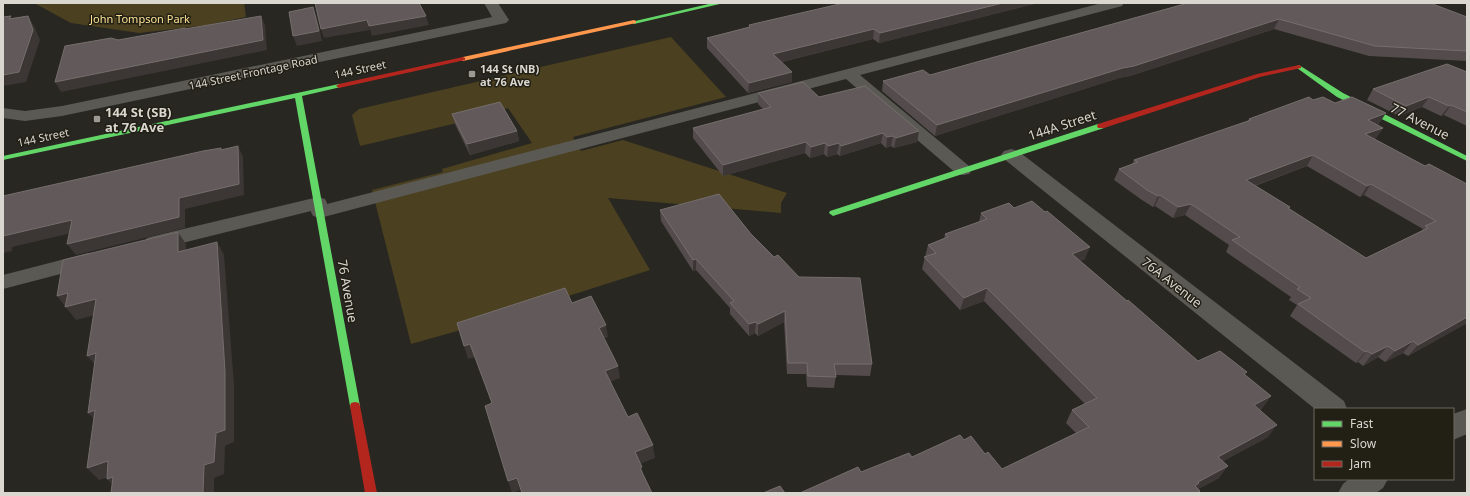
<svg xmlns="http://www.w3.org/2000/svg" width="1470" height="496" font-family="'Noto Sans',sans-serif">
<rect width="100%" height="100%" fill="#282722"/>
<g fill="#4b401f">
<path d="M34,3H244L246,17L207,25L139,33L71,23Z"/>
<path d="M671,37L726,97L573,137L581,151L623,140L787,193L781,203V213L608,198L650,270L468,328L411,344L372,190L443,172L442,169L532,143L508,108L457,123L360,146L352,115L359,109Z"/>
</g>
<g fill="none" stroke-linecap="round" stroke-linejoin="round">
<g fill="#5a5954" fill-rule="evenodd">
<path d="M1102,3H1124L1122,6L860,75L969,166L972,170L969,174L963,175L957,174L846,79L320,218L313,216L311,212V211L154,250L147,248L144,243L147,238L154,236L318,197L325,199L327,203V204Z"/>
<path d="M88,253L95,255L98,260L95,265L3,289V275Z"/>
</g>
<g fill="#5a5954" fill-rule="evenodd">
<path d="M484,3H498L509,20L506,23L62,116L25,121L3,118V108L25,111L62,106L492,17Z"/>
<path d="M1011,149L1018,151L1344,401L1347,409H1315L1004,159L1001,155L1004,151Z"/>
<path d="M1467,409V434L1453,440V414Z"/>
<path d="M1349,479H1388L1383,488L1376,493H1338L1343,484Z"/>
</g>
<g fill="#63d668" fill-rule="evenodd">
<path d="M713,3H724L634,24L631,22Z"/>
<path d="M1299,65L1343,93L1467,156V161L1337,97L1297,68V66Z"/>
<path d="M339,84L342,86L341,87L302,96L360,406L359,409L355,410L351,409L350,406L295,98L3,160V156Z"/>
<path d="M1098,124H1104L1105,126L1104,128L836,215L833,216L829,213L830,211Z"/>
</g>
<path fill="#ff974d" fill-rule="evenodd" d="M634,20L636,21V23L463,61L460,59L463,57Z"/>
<g fill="#b3261e" fill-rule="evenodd">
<path d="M463,57L465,58V60L339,88L336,86L339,84Z"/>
<path d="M1299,65L1301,66V68L1260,77L1104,128H1098L1097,126L1098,124L1257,74Z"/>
<path d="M355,402L359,403L360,406L377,493H365L350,406L351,403Z"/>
</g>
</g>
<g fill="#544c4c" fill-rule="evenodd">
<path d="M1038,3L879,43L873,39L782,62L792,82L748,93L707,48V38L749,27V25Z"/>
<path d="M1188,3L1467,17V61L1369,56L1274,29L1130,76L1119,78L935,136L882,91L883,81L930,75Z"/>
<path d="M1467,72V126L1444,115L1441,116L1422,107L1399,116L1367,100L1373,89Z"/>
<path d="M758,93L819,97L919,131L917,142L894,148L891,146L886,148L881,143L840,156L837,154L827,157L824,154L810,158L805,153L723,176L693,138V128L763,109L758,104Z"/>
<path d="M1313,100L1335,103L1379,124L1377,125L1383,128L1376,138L1374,139L1425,166L1467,323L1408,356L1403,353L1385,362L1378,357L1363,366L1358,362L1356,363L1290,316L1297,305L1289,300L1291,297L1226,252L1229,245L1185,215L1173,218L1155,206L1153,207L1142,200L1114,180L1119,169L1132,165L1134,160L1248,121L1249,119ZM1307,166L1360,197L1364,195L1423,229L1421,231L1366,258L1289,209L1255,186Z"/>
<path d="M452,114L517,131L519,141L470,155L455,124Z"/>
<path d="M1014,208L1085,259L1080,261L1198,361L1245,375L1271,396L1262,408L1260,410L1268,437L1223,461L1219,478L1198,489L1200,491L1199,493H800L861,472L912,457L964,440L985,454L1002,469L1076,433L1066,423L1072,410L1085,404L984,301L960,310L922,269L928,245L944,238L945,234L979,222L981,213Z"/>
<path d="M660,210L751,234L872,364L870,376L836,375L834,388L807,387L806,374H787L784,322L758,336L755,333L749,336L730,314V308L696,270L693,271L661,221Z"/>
</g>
<g fill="#3c3735">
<path d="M1003,3H1038L879,43L880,33Z"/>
<path d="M313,7L317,17L322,41L297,46L293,36Z"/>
<path d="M28,16L34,26L40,40L26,82L3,86V75Z"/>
<path d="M261,16L265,25L267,50L61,92L55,82Z"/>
<path d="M426,16L429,25L372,36L369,26Z"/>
<path d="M1279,19L1274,29L1130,76L1119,78L935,136L937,125Z"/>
<path d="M367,20L370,30L324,38L321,29Z"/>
<path d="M874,29L873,39L773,64V54Z"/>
<path d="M792,72V82L748,93L749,83Z"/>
<path d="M1429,97L1422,107L1399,116L1406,106Z"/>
<path d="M1451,105L1444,115L1441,116L1449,106Z"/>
<path d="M1386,113L1379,124L1361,130L1368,120Z"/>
<path d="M1383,128L1376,138L1358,145L1365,134Z"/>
<path d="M517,131L519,141L470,155L467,144Z"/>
<path d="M919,131L917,142L894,148L896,138Z"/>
<path d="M883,133L881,143L840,156L841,146Z"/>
<path d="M893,136L891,146L886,148L887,137Z"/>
<path d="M806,142L805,153L723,176V165Z"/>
<path d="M825,143L824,154L810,158L811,147Z"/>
<path d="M839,143L837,154L827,157L828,146Z"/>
<path d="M238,146L243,157L244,195L185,209V228L76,255L67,244L179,198Z"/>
<path d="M1313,155L1307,166L1240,191L1246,180Z"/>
<path d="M1371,184L1364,195L1360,197L1367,186Z"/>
<path d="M1160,195L1155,206L1153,207L1158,196Z"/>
<path d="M1191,204L1185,215L1173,218L1178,207Z"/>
<path d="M72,220L80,231L12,247V251L3,253V236Z"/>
<path d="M178,232L186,244V265L178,252Z"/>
<path d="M217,242L224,255L234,385V442L225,446L224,474L214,478V493H203L204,465Z"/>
<path d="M1090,247L1085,259L1067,266L1072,254Z"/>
<path d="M696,259V270L693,271V260Z"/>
<path d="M987,288L984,301L960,310L964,298Z"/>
<path d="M68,293L96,299L106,312L76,320L57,296Z"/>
<path d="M785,311L784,322L758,336V324Z"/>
<path d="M1467,317V323L1408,356L1418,345Z"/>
<path d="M756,322L755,333L749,336V324Z"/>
<path d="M606,325L608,337L601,340L599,328Z"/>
<path d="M1413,341L1403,353L1385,362L1395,351Z"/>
<path d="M470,344L475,357L468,359L464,346Z"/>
<path d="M1388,346L1378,357L1363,366L1372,354Z"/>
<path d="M1367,351L1358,362L1356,363L1365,352Z"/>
<path d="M96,353L98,368L87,356Z"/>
<path d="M618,366L620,378L607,383L605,371Z"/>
<path d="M1271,396L1262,408L1245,417L1254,405Z"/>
<path d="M95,410L100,425L88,413Z"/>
<path d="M1277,425L1268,437L1209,469L1218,457Z"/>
<path d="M653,445L655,458L637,465L635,452Z"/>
<path d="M108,461L119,474L99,480L87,468Z"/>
<path d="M1228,466L1219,478L1193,492L1189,493L1198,482Z"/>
<path d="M642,467L644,479L640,468Z"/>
<path d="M113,477L119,491L107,479Z"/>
<path d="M517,478L520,490L512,493L508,481Z"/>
</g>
<g fill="#625a5a" stroke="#756e6d" fill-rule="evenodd">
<path d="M315,3H419L426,16L369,26L367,20L321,29Z"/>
<path d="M844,3H1003L880,33L874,29L773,54L792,72L749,83L707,38L750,27L749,25Z"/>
<path d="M1188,3H1430L1467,17V51L1375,46L1279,19L1134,66L1123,68L937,125L883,81L923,70L930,75Z"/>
<path d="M313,7L319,31L293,36L289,12Z"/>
<path d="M11,16L9,19L28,16L33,30L19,72L3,75V17Z"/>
<path d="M261,16L263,40L55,82L65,46L111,38L118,40L185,28V29Z"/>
<path d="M1447,64L1467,72V112L1451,105L1449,106L1429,97L1406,106L1373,89Z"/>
<path d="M803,82L819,97L865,86L919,131L896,138L893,136L887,137L883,133L841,146L839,143L828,146L825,143L811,147L806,142L723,165L693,128L771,107L758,93Z"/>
<path d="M1309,97L1313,100L1323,97L1335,103L1352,97L1386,113L1368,120L1383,128L1365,134L1425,166L1429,164L1467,184V317L1418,345L1413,341L1395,351L1388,346L1372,354L1367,351L1365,352L1298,304L1311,298L1297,289L1300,287L1232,240L1240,237L1191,204L1178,207L1160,195L1158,196L1147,190L1119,169L1138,162L1134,160L1251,120L1249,119ZM1313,155L1367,186L1371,184L1436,221L1425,226L1428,228L1366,258L1288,208L1290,207L1246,180Z"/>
<path d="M500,102L517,131L467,144L452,114Z"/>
<path d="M238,146L239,184L179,198V217L67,244L72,220L3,236V237V196L203,151L221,148V150Z"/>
<path d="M719,194L751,234L774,257L778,255L799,277L860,278L872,364H834L836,377L808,376L807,363H788L785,311L758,324L756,322L749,324L730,303L734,301L696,259L693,260L660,210Z"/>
<path d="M1032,201L1045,212L1047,211L1090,247L1072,254L1127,301L1128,300L1198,361L1220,351L1247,372L1244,374L1271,396L1254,405L1277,425L1218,457L1228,466L1198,482L1199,483L1195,486L1200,491L1197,493H800L858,467L861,472L909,453L912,457L960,435L964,440L971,436L985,454L988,452L1002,469L1089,427L1072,410L1097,398L987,288L964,298L924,257L936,253L928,245L948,237L945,234L987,219L981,213L1009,203L1014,208Z"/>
<path d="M178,232V252L217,242L225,372V430L216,433L214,462L204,465L203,493H111L113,477L107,479L108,461L87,468L95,410L88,413L96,353L87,356L96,299L65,307L68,293L57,296L63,260Z"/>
<path d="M565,288L572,303L591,296L606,325L599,328L618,366L605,371L628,417L637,413L653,445L635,452L642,467L640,468L652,493H522L517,478L508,481L485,406L492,403L470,344L464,346L457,323Z"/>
<path d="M780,486L785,493H763Z"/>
</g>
<g fill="#9b9993" stroke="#221f15" stroke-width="1.5">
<rect x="468" y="70" width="8" height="8" rx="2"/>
<rect x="93" y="115" width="8" height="8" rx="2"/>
</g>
<g text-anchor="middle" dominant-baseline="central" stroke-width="3" stroke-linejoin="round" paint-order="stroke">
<g font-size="11" fill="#fae192" stroke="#221f15">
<text x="140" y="18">John Tompson Park</text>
</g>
<g font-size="11" font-weight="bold" fill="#d9d7d0" stroke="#221f15" text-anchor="start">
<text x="480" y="68">144 St (NB)<tspan x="480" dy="13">at 76 Ave</tspan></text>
</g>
<g font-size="11" fill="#d9d7d0" stroke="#221f15">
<text transform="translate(360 69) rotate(-12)">144 Street</text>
<text transform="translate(253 72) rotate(-12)">144 Street Frontage Road</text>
<text transform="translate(43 137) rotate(-12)">144 Street</text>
</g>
<g font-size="13" font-weight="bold" fill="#d9d7d0" stroke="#221f15" text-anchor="start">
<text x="105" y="112">144 St (SB)<tspan x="105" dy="15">at 76 Ave</tspan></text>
</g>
<g font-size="13" fill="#d9d7d0" stroke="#221f15">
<text transform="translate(1420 121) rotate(27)">77 Avenue</text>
<text transform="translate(1062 125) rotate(-18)">144A Street</text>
<text transform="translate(1172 282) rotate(38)">76A Avenue</text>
<text transform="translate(348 291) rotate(80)">76 Avenue</text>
</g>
</g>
<rect width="1470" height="496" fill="none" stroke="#d9d7d0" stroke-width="8"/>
<rect x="1314" y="408" width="140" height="72" fill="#221f15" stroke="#6b6960"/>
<rect x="1322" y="421" width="20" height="6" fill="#63d668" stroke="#6b6960"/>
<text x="1350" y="428" font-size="12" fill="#d9d7d0">Fast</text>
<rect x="1322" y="441" width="20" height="6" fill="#ff974d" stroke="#6b6960"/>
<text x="1350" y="448" font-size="12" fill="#d9d7d0">Slow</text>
<rect x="1322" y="461" width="20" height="6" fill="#b3261e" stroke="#6b6960"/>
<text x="1350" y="468" font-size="12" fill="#d9d7d0">Jam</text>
</svg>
